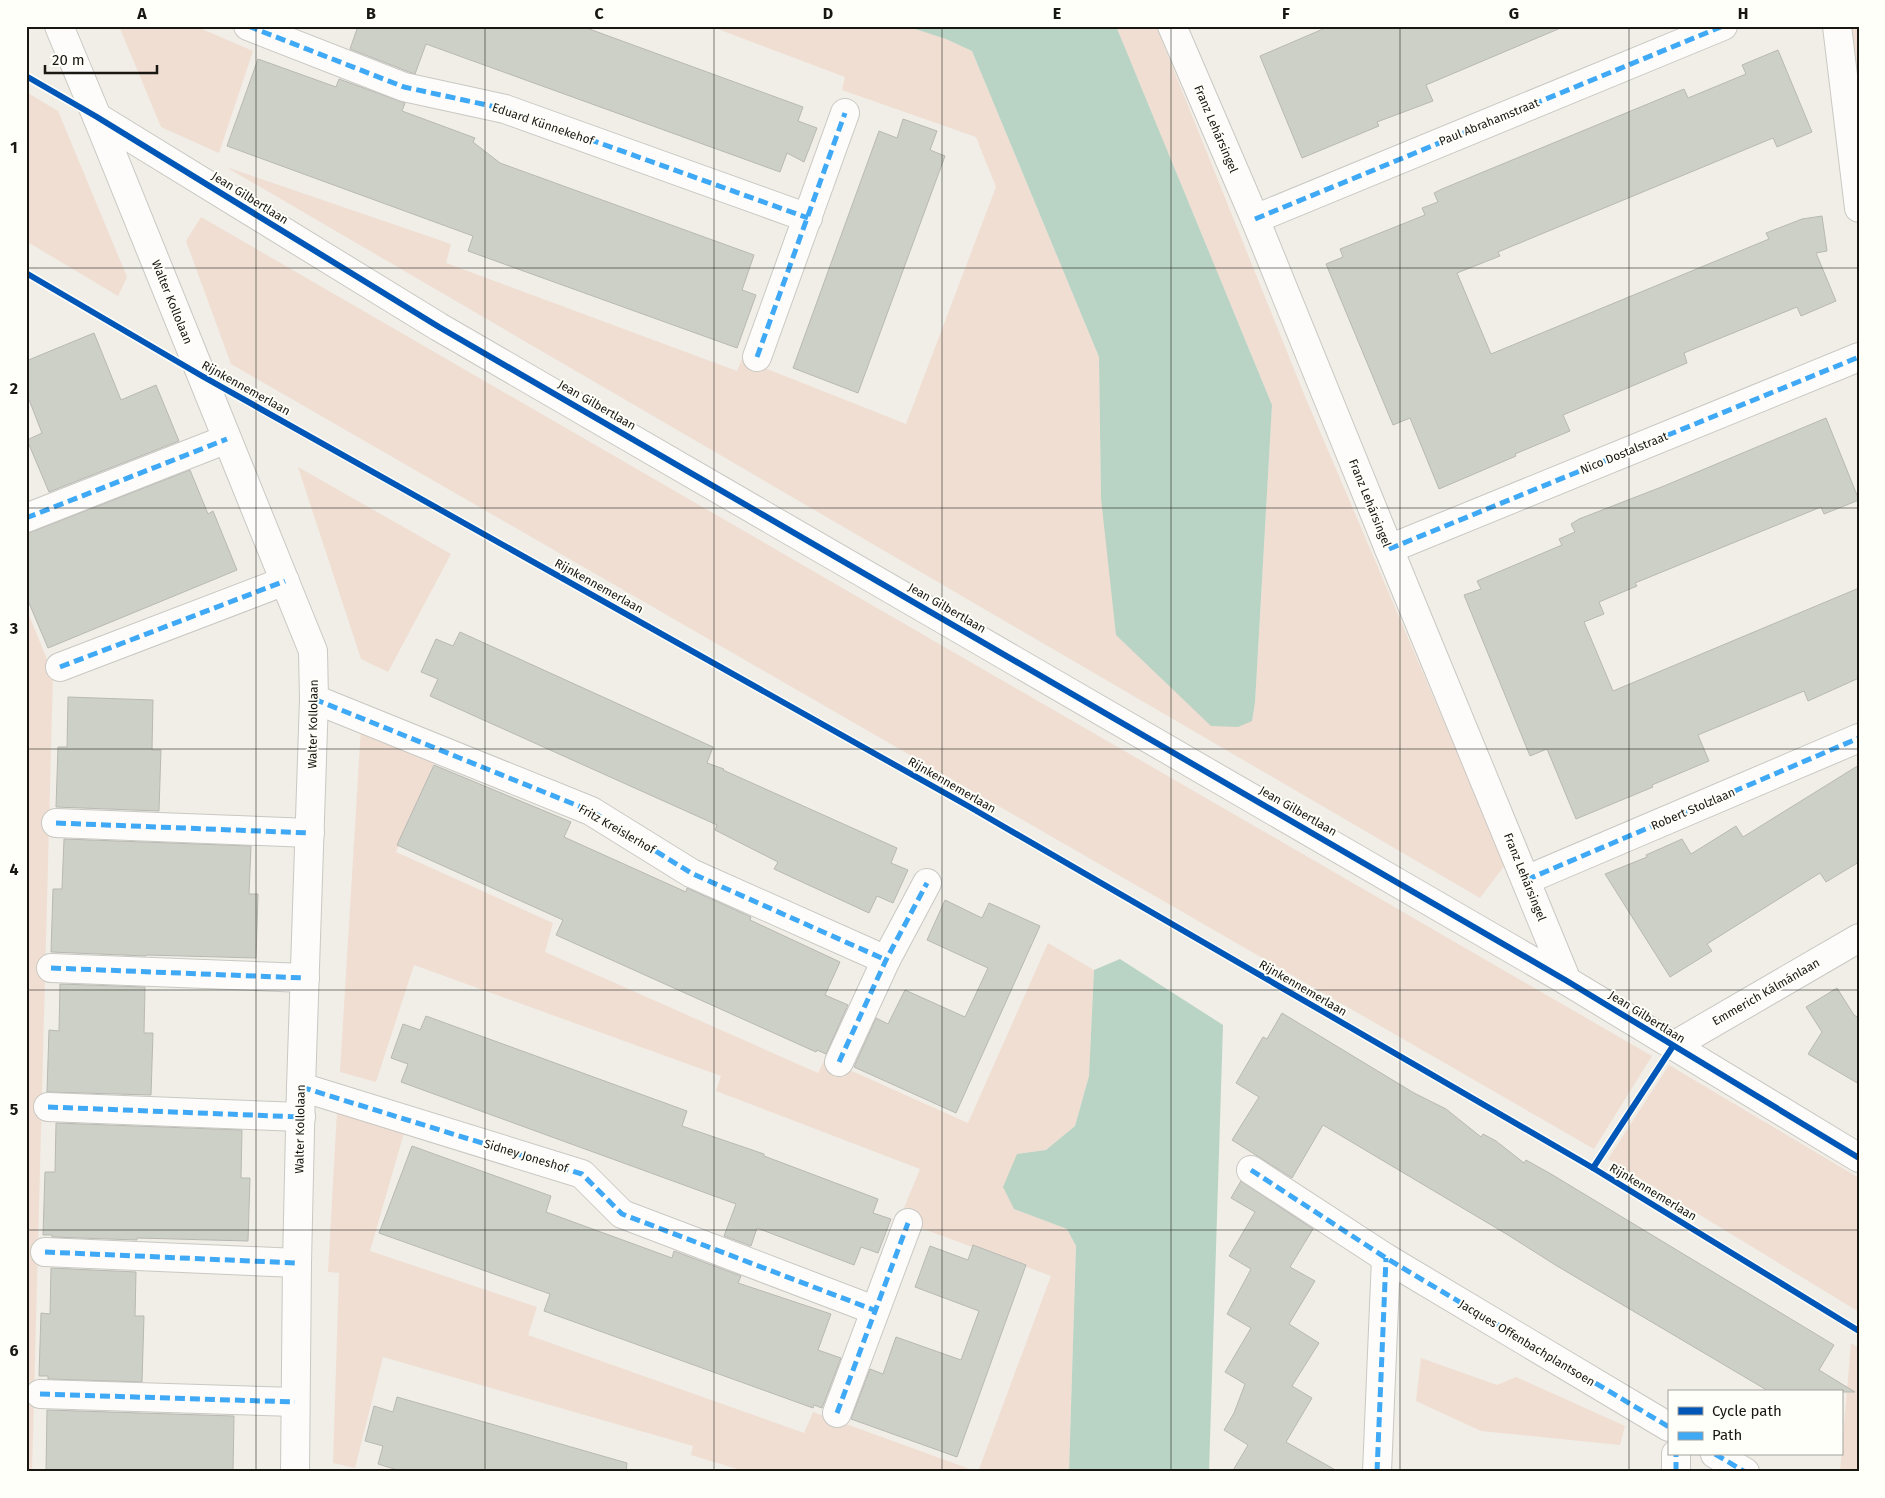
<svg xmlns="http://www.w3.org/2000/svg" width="1885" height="1498" font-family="'Fira Sans',sans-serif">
<rect width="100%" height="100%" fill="#f0eee6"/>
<g fill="#f0ded3">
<path d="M119,26H195L253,51L219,153L161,127Z"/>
<path d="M710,26H906L946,39L972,51L1099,357L1101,498L1252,721L1255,703L1272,405L1116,26H1156L1304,394L1505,865L1480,898L226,167L451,244L446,263L737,371L742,359L906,424L996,187L976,137L842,90L845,77Z"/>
<path d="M1850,26H1859V88Z"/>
<path d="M26,92L58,111L127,277L118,296L26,241Z"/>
<path d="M201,217L1652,1056L1594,1149L231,364L186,241Z"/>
<path d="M298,467L451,554L388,672L361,659Z"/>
<path d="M26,608L53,674L32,1472H26Z"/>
<path d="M361,728L436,758L396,852L553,923L545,952L818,1073L825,1059L968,1123L1048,943L1094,970L1089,1076L1075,1126L1046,1150L1017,1154L1014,1209L1067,1229L1076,1246L1069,1472H747L691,1455L693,1446L383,1357L355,1468L333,1463L339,1273L328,1272L337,1112L404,1133L370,1251L537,1307L528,1335L804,1433L813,1412L978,1472L1051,1276L899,1220L920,1169L716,1091L721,1076L414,965L376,1082L340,1072Z"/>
<path d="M1669,1065L1859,1178V1312L1608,1159Z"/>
<path d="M1851,1343L1859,1348V1472H1840Z"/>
<path d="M1421,1358L1497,1385L1516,1377L1625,1426L1620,1445L1481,1431L1416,1401Z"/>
</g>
<g fill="#b9d3c4">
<path d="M906,26H1116L1272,405L1255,703L1252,721L1238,727L1211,726L1116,635L1101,498L1099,357L972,51L946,39Z"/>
<path d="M1120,959L1223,1025L1209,1472H1069L1076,1246L1067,1229L1014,1209L1003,1187L1017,1154L1046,1150L1075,1126L1089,1076L1094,970Z"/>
</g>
<g fill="#cdd0c6" stroke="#b9b9b4">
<path d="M358,26H581L803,107L798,121L817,128L804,162L787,153L780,172L426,44L415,74L409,72L350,49Z"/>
<path d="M1330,26H1562L1563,27L1426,85L1433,101L1377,122L1379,126L1302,158L1260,56Z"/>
<path d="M1778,50L1812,132L1777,147L1773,138L1498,252L1500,256L1457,273L1491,354L1769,239L1766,233L1802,219L1822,216L1827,251L1816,253L1836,301L1801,316L1797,307L1684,353L1687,363L1563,415L1570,431L1515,454L1516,456L1439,489L1410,418L1393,425L1326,264L1343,257L1340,249L1425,215L1422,208L1438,202L1434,193L1442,189L1684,89L1688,98L1746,74L1742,65Z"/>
<path d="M258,59L336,87L339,79L405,103L402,111L475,138L473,142L500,163L754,255L742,290L756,295L737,348L468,251L473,236L227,146Z"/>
<path d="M903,119L937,131L930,150L945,156L858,393L793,368L879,131L897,138Z"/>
<path d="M94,333L121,400L156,385L179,441L49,492L27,440L42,433L26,392V361Z"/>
<path d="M1826,418L1859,500L1824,514L1821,507L1635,583L1637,586L1599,602L1604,614L1584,622L1613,691L1859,588V678L1808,701L1804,691L1698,735L1709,761L1652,785L1653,787L1576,819L1547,749L1530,756L1464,595L1481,589L1477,581L1562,545L1559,539L1575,532L1571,524L1579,519L1664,486Z"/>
<path d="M190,470L208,514L213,511L237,570L48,648L26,596V534Z"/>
<path d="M460,632L713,747L707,763L724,769L723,770L897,848L891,863L908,870L893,903L877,896L869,913L774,869L778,862L715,830L717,825L430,696L438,679L421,672L436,639L453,646Z"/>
<path d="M68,697L153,700L152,750H161L159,811L56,807L58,747H67Z"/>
<path d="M434,765L571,822L564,837L686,892L687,888L751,917L750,920L840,962L825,995L848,1005L826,1054L817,1050L816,1052L556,935L563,920L397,845Z"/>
<path d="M1859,765V862L1826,882L1820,873L1707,944L1712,951L1670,977L1605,874L1647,857L1646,855L1682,839L1691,854L1736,826L1743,837Z"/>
<path d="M64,839L251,846L249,894H258L256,958L146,955V956L51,952L53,889H62Z"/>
<path d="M945,900L982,918L989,903L1040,926L956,1113L854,1067L876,1018L888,1024L905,990L965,1017L988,968L927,940Z"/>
<path d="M60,984L145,987L144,1033H153L151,1095L47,1092L49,1030L59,1031Z"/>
<path d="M1837,988L1854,1015L1859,1018V1084L1808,1054L1822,1032L1806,1007Z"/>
<path d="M1282,1013L1414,1093L1446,1109L1481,1137L1483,1134L1496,1141L1524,1163L1526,1160L1551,1174L1834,1345L1819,1370L1855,1392H1770L1557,1266L1508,1235L1323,1125L1292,1178L1232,1140L1259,1097L1236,1083L1263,1037L1267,1039Z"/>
<path d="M426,1016L687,1111L682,1126L764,1154V1156L878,1199L873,1213L891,1219L878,1253L861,1247L854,1265L757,1228L751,1246L724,1236L736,1204L401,1082L408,1064L391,1058L403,1024L420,1030Z"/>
<path d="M56,1123L242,1130L241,1178H250L248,1241L137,1238V1240L52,1237V1235H43L45,1172H55Z"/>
<path d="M412,1146L551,1196L546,1212L672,1258L674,1251L741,1276L738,1283L831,1314L818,1350L841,1358L822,1408L814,1405L813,1408L544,1311L550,1294L379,1233Z"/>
<path d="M1241,1181L1313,1229L1290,1267L1315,1281L1289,1324L1319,1343L1292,1386L1312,1398L1286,1442L1339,1472H1232L1248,1445L1224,1430L1234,1413L1245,1384L1225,1372L1251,1328L1227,1314L1251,1269L1229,1256L1255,1212L1231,1198Z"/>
<path d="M973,1245L1026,1265L957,1457L851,1419L870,1369L883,1374L896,1337L961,1360L979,1311L915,1287L930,1246L968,1260Z"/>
<path d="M51,1268L136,1272L135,1316H144L142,1382L48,1379V1376H39L41,1313L50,1314Z"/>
<path d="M397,1397L627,1463L626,1472H404L378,1464L383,1446L365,1441L374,1406L393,1412Z"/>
<path d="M47,1410L234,1416L233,1472H46Z"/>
</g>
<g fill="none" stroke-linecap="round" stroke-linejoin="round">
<g stroke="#c9c8c2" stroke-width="30">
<g id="street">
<path d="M59,26L97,117L313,651L314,699L301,1087L297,1263L295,1472"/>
<path d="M248,26L404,87L505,109L808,218"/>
<path d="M1172,26L1255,219L1389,549L1567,981"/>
<path d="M1837,26L1859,208"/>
<path d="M97,117L439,327L1567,981L1859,1158"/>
<path d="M1255,219L1723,26"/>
<path d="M757,357L845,113"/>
<path d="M26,518L227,439"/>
<path d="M1389,549L1859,357"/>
<path d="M60,667L285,581"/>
<path d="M314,699L591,811L691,873L886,960"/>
<path d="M56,823L310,833"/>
<path d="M1526,880L1859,738"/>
<path d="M51,968L305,978"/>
<path d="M1673,1046L1859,938"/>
<path d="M839,1062L886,960L927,883"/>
<path d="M301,1087L582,1174L622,1214L874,1310"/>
<path d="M48,1107L301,1117"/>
<path d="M1251,1170L1386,1258L1669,1427"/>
<path d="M45,1252L297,1263"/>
<path d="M40,1394L295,1402"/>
<path d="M837,1413L908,1223"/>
<path d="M1715,1454L1745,1472"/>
<path d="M1377,1472L1386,1258"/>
<path d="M1676,1472V1454"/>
</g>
</g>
<use href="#street" stroke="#fdfcfb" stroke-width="28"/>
<g stroke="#3fa9f5" stroke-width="5" stroke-dasharray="10 5" stroke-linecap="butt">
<path d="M248,26L404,87L505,109L808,218"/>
<path d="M1255,219L1723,26"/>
<path d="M757,357L845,113"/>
<path d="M26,518L227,439"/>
<path d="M1389,549L1859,357"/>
<path d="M60,667L285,581"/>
<path d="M314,699L591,811L691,873L886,960"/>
<path d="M56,823L310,833"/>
<path d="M1526,880L1859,738"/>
<path d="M51,968L305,978"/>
<path d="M839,1062L886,960L927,883"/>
<path d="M301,1087L582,1174L622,1214L874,1310"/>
<path d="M48,1107L301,1117"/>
<path d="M1251,1170L1386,1258L1669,1427"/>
<path d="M45,1252L297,1263"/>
<path d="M40,1394L295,1402"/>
<path d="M837,1413L908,1223"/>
<path d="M1715,1454L1745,1472"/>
<path d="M295,1472H297"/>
<path d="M1377,1472L1386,1258"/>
<path d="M1676,1472V1454"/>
</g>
<g stroke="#fffff9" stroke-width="9">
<g id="cycleway">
<path d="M26,76L97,117L439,327L1567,981L1859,1158"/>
<path d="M26,273L202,376L968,806L1593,1168L1859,1331"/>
<path d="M1593,1168L1673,1046"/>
</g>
</g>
<use href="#cycleway" stroke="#0057b8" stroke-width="6"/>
</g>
<path fill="none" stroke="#181712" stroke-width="1" stroke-opacity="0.55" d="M256,26V1472M485,26V1472M714,26V1472M942,26V1472M1171,26V1472M1400,26V1472M1629,26V1472M26,268H1859M26,508H1859M26,749H1859M26,990H1859M26,1230H1859"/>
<g text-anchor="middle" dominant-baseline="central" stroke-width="4" stroke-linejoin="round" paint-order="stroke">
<g font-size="12" fill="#181712" stroke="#fffff9">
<text transform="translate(1489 122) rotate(-22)">Paul Abrahamstraat</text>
<text transform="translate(543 124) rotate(19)">Eduard Künnekehof</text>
<text transform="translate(1216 129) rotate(67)">Franz Lehársingel</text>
<text transform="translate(250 198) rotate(32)">Jean Gilbertlaan</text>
<text transform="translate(172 302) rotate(68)">Walter Kollolaan</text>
<text transform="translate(246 388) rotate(29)">Rijnkennemerlaan</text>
<text transform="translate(597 405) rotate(30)">Jean Gilbertlaan</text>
<text transform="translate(1624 453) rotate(-22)">Nico Dostalstraat</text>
<text transform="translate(1370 503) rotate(68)">Franz Lehársingel</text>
<text transform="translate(599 586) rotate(29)">Rijnkennemerlaan</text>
<text transform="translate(947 608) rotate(30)">Jean Gilbertlaan</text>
<text transform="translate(313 724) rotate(-89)">Walter Kollolaan</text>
<text transform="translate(952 785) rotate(30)">Rijnkennemerlaan</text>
<text transform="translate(1693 809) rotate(-23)">Robert Stolzlaan</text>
<text transform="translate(1298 811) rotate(30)">Jean Gilbertlaan</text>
<text transform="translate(617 829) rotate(30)">Fritz Kreislerhof</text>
<text transform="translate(1525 877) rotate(68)">Franz Lehársingel</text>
<text transform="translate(1303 988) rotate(30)">Rijnkennemerlaan</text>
<text transform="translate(1766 992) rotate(-30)">Emmerich Kálmánlaan</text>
<text transform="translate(1647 1017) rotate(32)">Jean Gilbertlaan</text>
<text transform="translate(300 1129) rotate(-89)">Walter Kollolaan</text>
<text transform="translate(526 1156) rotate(17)">Sidney Joneshof</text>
<text transform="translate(1653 1192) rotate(31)">Rijnkennemerlaan</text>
<text transform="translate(1527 1343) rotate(31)">Jacques Offenbachplantsoen</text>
</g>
</g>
<rect width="1885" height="1498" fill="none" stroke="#fffff9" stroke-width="55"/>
<rect x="1668" y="1390" width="175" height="65" fill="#fffff9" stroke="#a3a29d"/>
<rect x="1678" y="1407" width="25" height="8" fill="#0057b8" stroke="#a3a29d"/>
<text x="1712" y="1416" font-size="15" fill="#181712">Cycle path</text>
<rect x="1678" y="1432" width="25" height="8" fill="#3fa9f5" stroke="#a3a29d"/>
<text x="1712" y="1440" font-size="15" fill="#181712">Path</text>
<path d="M45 65v8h112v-8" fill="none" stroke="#181712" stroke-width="2.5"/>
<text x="52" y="65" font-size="15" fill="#181712" stroke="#fffff9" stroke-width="4" paint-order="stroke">20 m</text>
<rect x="28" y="28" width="1830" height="1442" fill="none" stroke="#181712" stroke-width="2"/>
<g font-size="16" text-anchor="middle" font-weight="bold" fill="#181712">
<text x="142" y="19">A</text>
<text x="371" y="19">B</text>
<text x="599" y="19">C</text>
<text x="828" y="19">D</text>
<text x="1057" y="19">E</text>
<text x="1286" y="19">F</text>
<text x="1514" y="19">G</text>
<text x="1743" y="19">H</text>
<text x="14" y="153">1</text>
<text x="14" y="394">2</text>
<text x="14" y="634">3</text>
<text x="14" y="875">4</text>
<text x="14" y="1115">5</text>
<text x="14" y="1356">6</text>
</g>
</svg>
